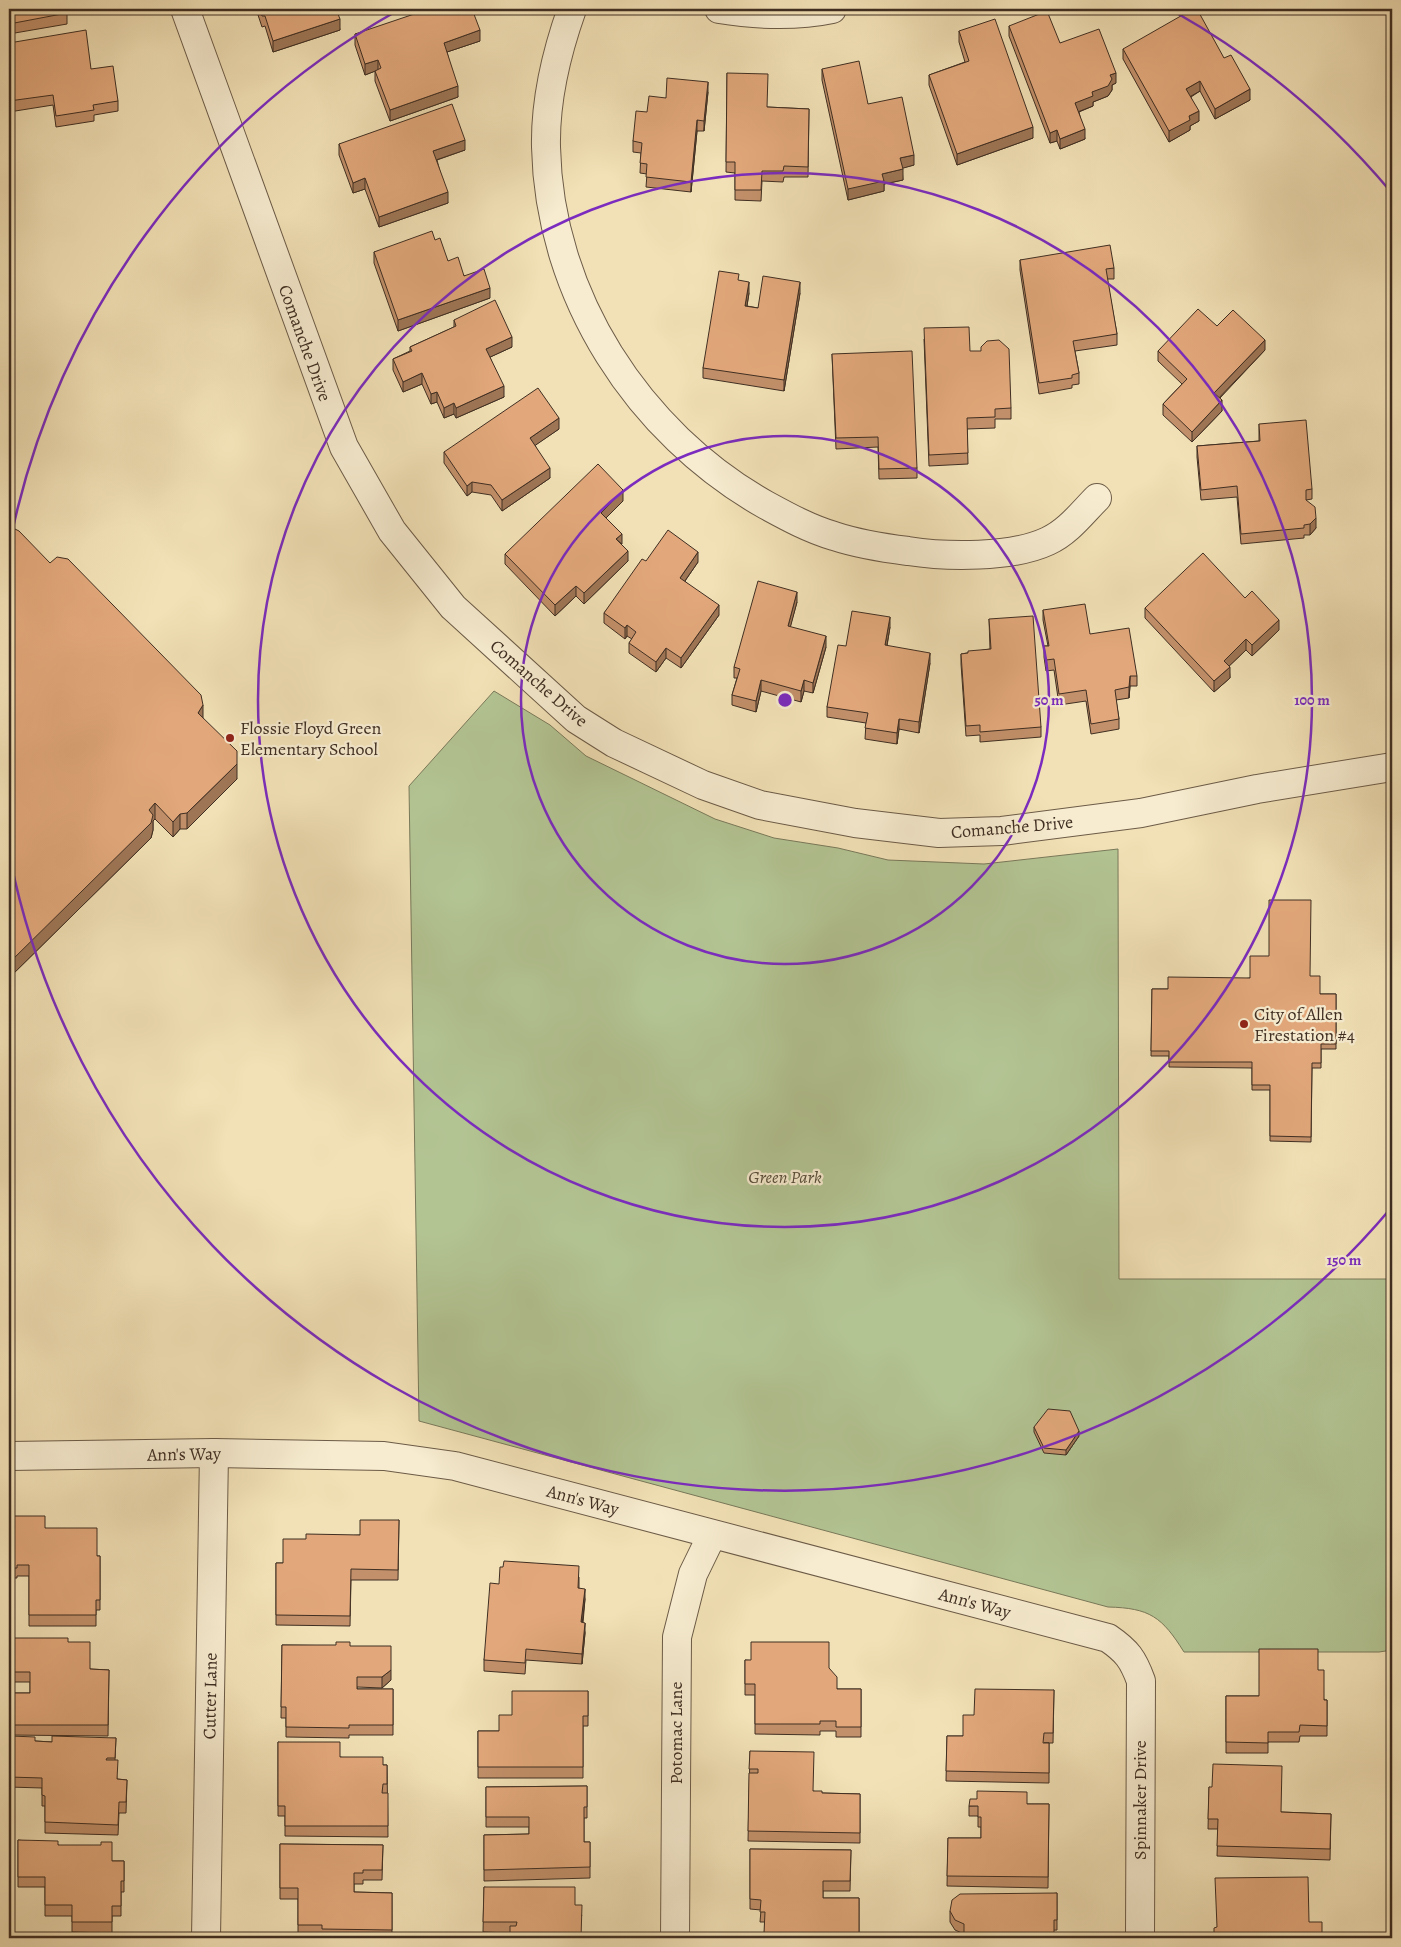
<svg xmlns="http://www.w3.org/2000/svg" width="1401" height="1947" font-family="Alegreya,serif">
<rect width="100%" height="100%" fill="#f2e1b6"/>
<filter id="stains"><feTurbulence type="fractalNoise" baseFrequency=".004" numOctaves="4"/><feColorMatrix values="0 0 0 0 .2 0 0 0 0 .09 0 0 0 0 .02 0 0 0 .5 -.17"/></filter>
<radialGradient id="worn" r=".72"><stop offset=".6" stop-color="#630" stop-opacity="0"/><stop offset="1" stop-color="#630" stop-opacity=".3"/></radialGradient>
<path fill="#b3c493" stroke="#79795a" d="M494,691L550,725L586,756L715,819L774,838L838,848L888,860L984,864L1118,849L1119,1279H1392V1650L1379,1652H1184C1162,1617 1150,1608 1108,1607L419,1421L409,786Z"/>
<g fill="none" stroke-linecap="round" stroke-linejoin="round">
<g stroke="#6c5b47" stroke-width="30">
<g id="minor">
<path d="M572,9C556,54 545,99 546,147C549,295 638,433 766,505C788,517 810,529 834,536C858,544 884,548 908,551C947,557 1012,558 1048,541C1068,532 1082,513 1097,498"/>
<path d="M719,9C757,15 794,17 832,9"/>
<path d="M9,1456L214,1453L384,1456L455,1466L1108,1638C1127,1651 1133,1659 1141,1681L1140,1938"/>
<path d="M206,1938L214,1453"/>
<path d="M675,1938L677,1637L693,1574L712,1535"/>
</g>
</g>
<g stroke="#6c5b47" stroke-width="30">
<path id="tertiary" d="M185,9L344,447L392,531L453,607L576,719L614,743L703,785L760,805L855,823L939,833L1002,831L1141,813L1257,789L1392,767"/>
</g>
<use href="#minor" stroke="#f7ecd0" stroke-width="28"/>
<use href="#tertiary" stroke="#f7ecd0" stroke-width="28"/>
</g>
<g fill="#c2906a" stroke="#3f2e22">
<path d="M9,9L67,13V24L9,34Z"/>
<path d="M256,9H336L340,30L273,52L265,26L262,27Z"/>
<path d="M1306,9H1314V11Z"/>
<path d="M1009,26L1060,43L1116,83L1112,85V90L1108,96L1093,102V106L1079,112L1085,139L1060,149L1057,141L1050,143L1009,36Z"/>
<path d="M959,31L1033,138L957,165L929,85V75L965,62L959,42Z"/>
<path d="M355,34L480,41L447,52L458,97L390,121L375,81V71L365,75L355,45Z"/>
<path d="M9,43L91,69L118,101V111L94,115V121L56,127L53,105L9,112Z"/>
<path d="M1123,49L1224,58L1250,100L1215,119L1200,91L1191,97L1199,121L1190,126V130L1169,142L1123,59Z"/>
<path d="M822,69L868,104L914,165L902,168L903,180L884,184V191L848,200L822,80Z"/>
<path d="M727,73L767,107L809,109L808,177H784L783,182L762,181L761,201L735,200V173L726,172Z"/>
<path d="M708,92L704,131H697L691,192L646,187L647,174L640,173L641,153L633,152V141L647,112L666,98Z"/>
<path d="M339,144L465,150L437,160L448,203L379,227L365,189L353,193L339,155Z"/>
<path d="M435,240L448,261L490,298L398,331L374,263V252Z"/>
<path d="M1020,260L1114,268V279H1107L1117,334V345L1075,351L1079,373V384L1072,385V388L1039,394L1020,270Z"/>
<path d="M739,281L749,293L747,306L758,308L800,293L784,391L703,378V368Z"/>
<path d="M454,320L512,347L490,357L504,397L456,418L454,414L444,418L437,402L431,404L422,384L403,392L393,370V359L410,351V347L454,327Z"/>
<path d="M1217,326L1265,350L1220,398L1222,411L1192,442L1163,415V404L1182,384L1158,361V351Z"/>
<path d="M924,339L970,351L1011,408V419H995V428L967,429L968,464L929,466Z"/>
<path d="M832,354L917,468V478L879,479L878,447L836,449Z"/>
<path d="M1259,424L1312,489V499L1306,500L1316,528L1310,535H1304V538L1241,544L1237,497L1201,500L1197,457V446L1259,441Z"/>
<path d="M559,429L535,445L550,478L502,511L491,495L472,492L467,496L444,463V452Z"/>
<path d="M623,501L606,518L621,545L628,561L584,604L576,596L555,616L505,564V554Z"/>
<path d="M646,561L698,562L685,581L719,615L681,668L666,658L656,672L629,653V643L632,639L627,636L625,639L604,623V613Z"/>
<path d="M1245,598L1279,630L1252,656L1246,650L1229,666L1230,678L1214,692L1145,618V608Z"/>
<path d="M797,602L790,627L826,647L813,693L804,691L801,702L761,691L756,712L732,705V695L737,678H734V667Z"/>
<path d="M1043,610L1090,634L1137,676V686H1130L1129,698L1116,700L1119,719V729L1091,734L1086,701L1059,705L1054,670L1046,671L1044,657V646H1048L1043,620Z"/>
<path d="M989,619L1041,727V737L980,742V735L966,736L961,664V654L990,649Z"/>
<path d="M890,627L887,646L930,663L919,733L899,729L897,744L865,739L866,723L827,717V707L846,646Z"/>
<path d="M203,718L237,779L187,829H180L173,837L155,819L153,821V830L151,838L9,978Z"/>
<path d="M1310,976L1320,994H1336V1049H1321V1068H1312L1311,1142L1270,1141V1090H1252V1068L1169,1067V1056H1151L1152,989H1168L1250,978Z"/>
<path d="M1034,1427L1079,1436L1066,1455L1044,1453L1034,1432Z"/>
<path d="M9,1516L45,1528L97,1556H100V1610H96V1626H29V1576H17V1578H9Z"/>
<path d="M399,1520L398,1580H351L350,1626L276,1625V1563H283L306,1539L360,1535Z"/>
<path d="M579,1577V1588L585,1599L583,1623L585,1633L582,1664L526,1660L525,1674L484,1671V1660L499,1584Z"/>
<path d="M9,1639L68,1642L90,1669L109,1670L108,1736L9,1735V1693H30V1682H9Z"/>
<path d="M282,1645L350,1646L391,1680L382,1688L357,1687V1689H393V1735H349V1738L286,1737V1718H281Z"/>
<path d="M745,1660L829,1668L837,1689H861V1737H836V1731H820V1735L755,1734V1695H745Z"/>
<path d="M1318,1670L1324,1700H1327V1736H1300L1299,1742H1268V1753H1226V1696H1259Z"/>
<path d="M1054,1690L1053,1743H1044H1049V1783L946,1781L947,1736H963L974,1715Z"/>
<path d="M588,1691V1726H583V1778H478V1731H499Z"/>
<path d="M116,1738L115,1760L117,1779L127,1780L126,1813H119L118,1835L45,1833V1806H42V1788L9,1787V1777L35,1741L52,1742Z"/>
<path d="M278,1742L340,1757L383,1765H387L388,1837L285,1836V1816H278Z"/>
<path d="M750,1751L813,1791L822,1793L860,1794V1843L748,1841Z"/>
<path d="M587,1786V1818H584V1842H590V1878L484,1881V1835L529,1834V1827H486V1787Z"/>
<path d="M1209,1787L1281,1812L1331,1814L1330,1860L1217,1856L1218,1829H1208Z"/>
<path d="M1027,1804H1049L1048,1888L947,1886L948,1838H981V1827H978V1816H969V1806Z"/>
<path d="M18,1840L58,1845L112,1861H124V1892H121V1916H112V1933L72,1932V1916H45V1887H18Z"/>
<path d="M280,1844L383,1845L382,1880H363V1884H354V1892L392,1893V1938H322V1935H298V1899H280Z"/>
<path d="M750,1849L851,1850L850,1891H823V1898H859V1938H764L765,1922H760L761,1910L750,1909Z"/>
<path d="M484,1887L575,1905L582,1916L510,1933L483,1932Z"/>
<path d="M1057,1893V1930L964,1934L955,1930L950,1922V1911Z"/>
</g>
<g fill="#9e7656" stroke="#3f2e22">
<path d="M340,19V30L273,52V41Z"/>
<path d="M480,30V41L444,53V43Z"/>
<path d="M378,60V70L365,75V64Z"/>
<path d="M1116,73V83L1112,85V90L1108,96L1093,102V106L1075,113V103L1092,92L1110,75Z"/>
<path d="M1200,81V91L1186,99V89Z"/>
<path d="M708,82V92L704,131V121Z"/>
<path d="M458,86V97L390,121V110Z"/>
<path d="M1250,89V100L1215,119V109Z"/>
<path d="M1199,111V121L1190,126V130L1169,142V131L1189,116Z"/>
<path d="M697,120V131L691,192V182Z"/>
<path d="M1033,127V138L957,165V154Z"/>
<path d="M1085,129V139L1060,149V139Z"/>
<path d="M1057,130V141L1050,143V133Z"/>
<path d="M465,140V150L433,161V151Z"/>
<path d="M914,155V165L900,169V158Z"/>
<path d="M903,169V180L884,184V191L848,200V189L882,174Z"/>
<path d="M365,178V189L353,193V183Z"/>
<path d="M448,192V203L379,227V217Z"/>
<path d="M749,282V293L745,317V306Z"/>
<path d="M800,282V293L784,391V380Z"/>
<path d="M490,288V298L398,331V320Z"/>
<path d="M512,337V347L486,359V349Z"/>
<path d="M1265,340V350L1214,403V393Z"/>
<path d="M422,373V384L403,392V382Z"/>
<path d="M504,386V397L456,418V408Z"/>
<path d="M437,392V402L431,404V394Z"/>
<path d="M1222,400V411L1192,442V432Z"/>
<path d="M454,403V414L444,418V408Z"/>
<path d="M559,418V429L530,449V438Z"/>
<path d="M550,468V478L502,511V500Z"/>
<path d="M472,482V492L467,496V486Z"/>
<path d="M623,490V501L601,523V513Z"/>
<path d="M1316,518V528L1310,535V524Z"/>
<path d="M622,534V544L616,539Z"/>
<path d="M628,551V561L584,604V593Z"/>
<path d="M698,552V562L680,588V578Z"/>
<path d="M576,586V596L555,616V605Z"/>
<path d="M797,592V602L788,636V626Z"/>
<path d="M719,605V615L681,668V658Z"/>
<path d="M890,617V627L885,656V645Z"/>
<path d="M1279,620V630L1252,656V645Z"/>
<path d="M627,625V636L625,639V628Z"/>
<path d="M826,636V647L813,693V683Z"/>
<path d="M1246,639V650L1224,671V661Z"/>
<path d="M666,648V658L656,672V662Z"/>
<path d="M930,653V663L919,733V722Z"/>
<path d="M1230,667V678L1214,692V681Z"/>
<path d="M1130,676V686L1129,698V687Z"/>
<path d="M761,680V691L756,712V701Z"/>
<path d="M804,680V691L801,702V691Z"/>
<path d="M203,705V720L198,713Z"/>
<path d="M899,719V729L897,744V733Z"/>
<path d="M237,764V779L187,829V813Z"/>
<path d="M155,803V819L153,821V830L151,838L9,978V963Z"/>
<path d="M180,814V829L173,837V822Z"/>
<path d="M1079,1431V1436L1066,1455V1450Z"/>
<path d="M585,1589V1599L581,1633V1622Z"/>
<path d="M585,1623V1633L582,1664V1654Z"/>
<path d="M391,1670V1680L382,1688V1677Z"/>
</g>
<g fill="#e2a87b" stroke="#3f2e22">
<path d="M9,9H67V13L9,24Z"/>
<path d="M259,9H336L340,19L273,41L265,16H262Z"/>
<path d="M429,9H472L480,30L444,43L458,86L390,110L375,71L381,68L378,60L365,64L355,34Z"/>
<path d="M1193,9H1197L1224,58L1231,55L1250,89L1215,109L1200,81L1186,89L1199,111L1189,116L1190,120L1169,131L1123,49Z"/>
<path d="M1047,11L1060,43L1099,29L1116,73L1110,75L1112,79L1108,86L1092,92L1093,96L1075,103L1085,129L1060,139L1057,130L1050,133L1009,26Z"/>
<path d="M995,19L1033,127L957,154L929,75L969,61L959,31Z"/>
<path d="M86,30L91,69L113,66L118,101L93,105L94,110L56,116L53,95L9,101V43Z"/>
<path d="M859,61L868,104L902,97L914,155L900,158L903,169L882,174L884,181L848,189L822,69Z"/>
<path d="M727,73L768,74L767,107L809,109L808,167L784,166L783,171H762L761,190H735V162H726Z"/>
<path d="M667,78L708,82L704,121L697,120L691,182L646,177L647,164L640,163L642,143L633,141L636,111L647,112L649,96L666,98Z"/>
<path d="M452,104L465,140L433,151L448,192L379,217L365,178L353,183L339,144Z"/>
<path d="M432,231L435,240L440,238L448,261L458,257L464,276L484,269L490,288L398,320L374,252Z"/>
<path d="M1110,245L1114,268L1106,269L1117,334L1073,341L1079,373L1072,375V378L1039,383L1020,260Z"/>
<path d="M719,271L739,274L738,280L749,282L745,306L758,308L763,276L800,282L784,380L703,368Z"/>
<path d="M495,300L512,337L486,349L504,386L456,408L454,403L444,408L437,392L431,394L422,373L403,382L393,359L412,351L410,347L456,326L454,320Z"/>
<path d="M1198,309L1217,326L1233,310L1265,340L1214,393L1222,400L1192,432L1163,404L1187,379L1158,351Z"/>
<path d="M969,327L970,351H981V347L987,341L999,340L1009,349L1011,408L995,409V417L967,418L968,453L929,455L924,328Z"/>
<path d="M912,351L917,468L879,469L878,437L836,438L832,354Z"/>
<path d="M538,388L559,418L530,438L550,468L502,500L491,485L472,482L467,486L444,452Z"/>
<path d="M1306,420L1312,489L1306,490V500L1315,507L1316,518L1310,524L1304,525V528L1241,534L1237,486L1201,490L1197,446L1260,441L1259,424Z"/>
<path d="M598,464L623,490L601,513L622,534L616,539L628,551L584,593L576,586L555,605L505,554Z"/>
<path d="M13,528L19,531L50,563L57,557L68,559L201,695L203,705L198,713L237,751V764L187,813L180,814L173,822L155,803L149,810L153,815L151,823L9,963V529Z"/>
<path d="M668,530L698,552L680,578L719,605L681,658L666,648L656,662L629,643L636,632L627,625L625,628L604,613L642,559L646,561Z"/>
<path d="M1203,553L1245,598L1252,591L1279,620L1252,645L1246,639L1224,661L1230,667L1214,681L1145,608Z"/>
<path d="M758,581L797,592L788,626L826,636L813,683L804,680L801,691L761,680L756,701L732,695L740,669L734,667Z"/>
<path d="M1085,604L1090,634L1129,628L1137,676H1130L1129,687L1115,690L1119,719L1091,724L1086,690L1059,694L1054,659L1046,660L1044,646H1049L1043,610Z"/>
<path d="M852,611L890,617L885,645L930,653L919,722L899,719L897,733L865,728L868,713L827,707L838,645L846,646Z"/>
<path d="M1033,616L1041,727L980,732V725L966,726L961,654L968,653V651L991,649L989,619Z"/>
<path d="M1269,900H1311L1310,976H1320V994H1336V1044H1321V1063H1312L1311,1137L1270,1136V1085H1252V1062H1169V1051H1151L1152,989H1168V977L1250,978V956H1269Z"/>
<path d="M1048,1409L1070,1411L1079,1431L1066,1450L1044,1448L1034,1427Z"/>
<path d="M9,1516H45V1528H97V1556H100V1600H96V1615H29V1565H17V1568H9Z"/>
<path d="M360,1520H399L398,1570L351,1569L350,1616L276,1615V1563H283V1539H306V1534L360,1535Z"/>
<path d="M504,1561L579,1566L578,1588L585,1589L581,1622L585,1623L582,1654L526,1649L525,1663L484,1660L490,1583L499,1584L500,1567H503Z"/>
<path d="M11,1638H68V1642H90V1669L109,1670L108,1725H9V1693H30V1672H9V1639Z"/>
<path d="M336,1642H350V1646H391V1670L382,1677H357V1689H393V1725H349V1728L286,1727V1707H281L282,1645H336Z"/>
<path d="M751,1642H829V1668L837,1677V1689H861V1727H836V1721H820V1724H755V1684H745V1660H751Z"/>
<path d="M1259,1649H1318V1670H1324V1700H1327V1726L1300,1725L1299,1732H1268V1743L1226,1742V1696H1259Z"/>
<path d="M975,1689L1054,1690L1053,1733H1044L1043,1743H1049V1773L946,1771L947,1736H963V1715H974Z"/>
<path d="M512,1691H588V1716H583V1767H478V1731H499V1715H512Z"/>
<path d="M11,1736L35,1737V1741L52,1742V1736L116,1738L115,1758H107L106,1760H118L117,1779L127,1780L126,1802H119L118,1825L45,1822V1796L42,1795V1778L9,1777Z"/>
<path d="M278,1742H340V1757H383V1765H387V1784H383L382,1793H388V1826H285V1806H278Z"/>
<path d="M750,1751L814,1752L813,1791H822V1793L860,1794V1833L748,1831L749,1773H758V1769H749Z"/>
<path d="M1213,1764L1282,1766L1281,1812L1331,1814L1330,1849L1217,1846L1218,1819H1208L1209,1787H1212Z"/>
<path d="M587,1786V1807H584V1842H590V1867L484,1870V1835L529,1834V1817H486V1787Z"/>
<path d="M977,1791L1027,1792V1804H1049L1048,1877L947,1876L948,1838H981V1817H978V1806H969L970,1799H977Z"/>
<path d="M18,1840L58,1841V1845H101V1842H112V1861H124V1881H121V1906H112V1922H72V1905H45V1877H18Z"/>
<path d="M280,1844L383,1845L382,1870H363V1873H354V1892L392,1893V1930L322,1929V1925H298V1888H280Z"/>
<path d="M750,1849L851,1850L850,1881H823V1898H859V1935L764,1933L765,1912H760L761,1900L750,1899Z"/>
<path d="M1308,1877L1309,1922H1322V1938H1214V1928L1217,1927L1215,1878Z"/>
<path d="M484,1887H575V1905H582L581,1938H510V1926H516L517,1922H483Z"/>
<path d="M1057,1893V1920H1054V1938H964V1924L955,1920L950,1911L952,1900L960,1894Z"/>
</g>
<g fill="none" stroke="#7b2cbf" stroke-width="2.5">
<circle cx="785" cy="700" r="264"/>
<circle cx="785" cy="700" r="527"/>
<path d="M1391 1208A791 791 0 0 1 10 858M10 542A791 791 0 0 1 395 12M1175 12A791 791 0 0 1 1391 192"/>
</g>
<g fill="#8f2418" stroke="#f7ecd0" stroke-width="2">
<circle cx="230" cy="738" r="5"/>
<circle cx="1244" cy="1024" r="5"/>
</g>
<g text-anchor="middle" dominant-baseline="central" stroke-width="4.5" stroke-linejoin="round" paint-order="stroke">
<g font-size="18" fill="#3f2e22" stroke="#f7ecd0">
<text transform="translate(305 343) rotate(70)">Comanche Drive</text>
<text transform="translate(539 683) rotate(41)">Comanche Drive</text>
<text transform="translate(1012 827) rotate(-5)">Comanche Drive</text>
<text transform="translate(184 1454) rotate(-1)">Ann's Way</text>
<text transform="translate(583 1500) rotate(15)">Ann's Way</text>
<text transform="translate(975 1603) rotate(15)">Ann's Way</text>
<text transform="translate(210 1696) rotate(-89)">Cutter Lane</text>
<text transform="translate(676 1733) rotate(-90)">Potomac Lane</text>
<text transform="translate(1140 1800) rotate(-90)">Spinnaker Drive</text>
</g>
<g font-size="18" fill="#3f2e22" stroke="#f7ecd0" text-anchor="start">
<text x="240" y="728">Flossie Floyd Green<tspan x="240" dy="21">Elementary School</tspan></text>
<text x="1254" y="1014">City of Allen<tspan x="1254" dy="21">Firestation #4</tspan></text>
</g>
<g font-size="18" font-style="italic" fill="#564c39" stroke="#f7ecd0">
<text x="785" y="1177">Green Park</text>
</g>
</g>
<circle cx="785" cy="700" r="8" fill="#7b2cbf" stroke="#f7ecd0" stroke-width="2.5"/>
<g font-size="15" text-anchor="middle" font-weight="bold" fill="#7b2cbf" stroke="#f7ecd0" stroke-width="4.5" stroke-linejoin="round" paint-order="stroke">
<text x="1049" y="705">50 m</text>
<text x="1312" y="705">100 m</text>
<text x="1344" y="1265">150 m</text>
</g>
<rect width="1401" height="1947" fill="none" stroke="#f2e1b6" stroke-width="30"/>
<rect x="10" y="10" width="1381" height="1927" fill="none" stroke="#3f2e22" stroke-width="2.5"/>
<rect x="15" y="15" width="1371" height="1917" fill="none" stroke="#3f2e22"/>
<rect width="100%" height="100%" filter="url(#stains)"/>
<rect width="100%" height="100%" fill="url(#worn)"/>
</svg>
